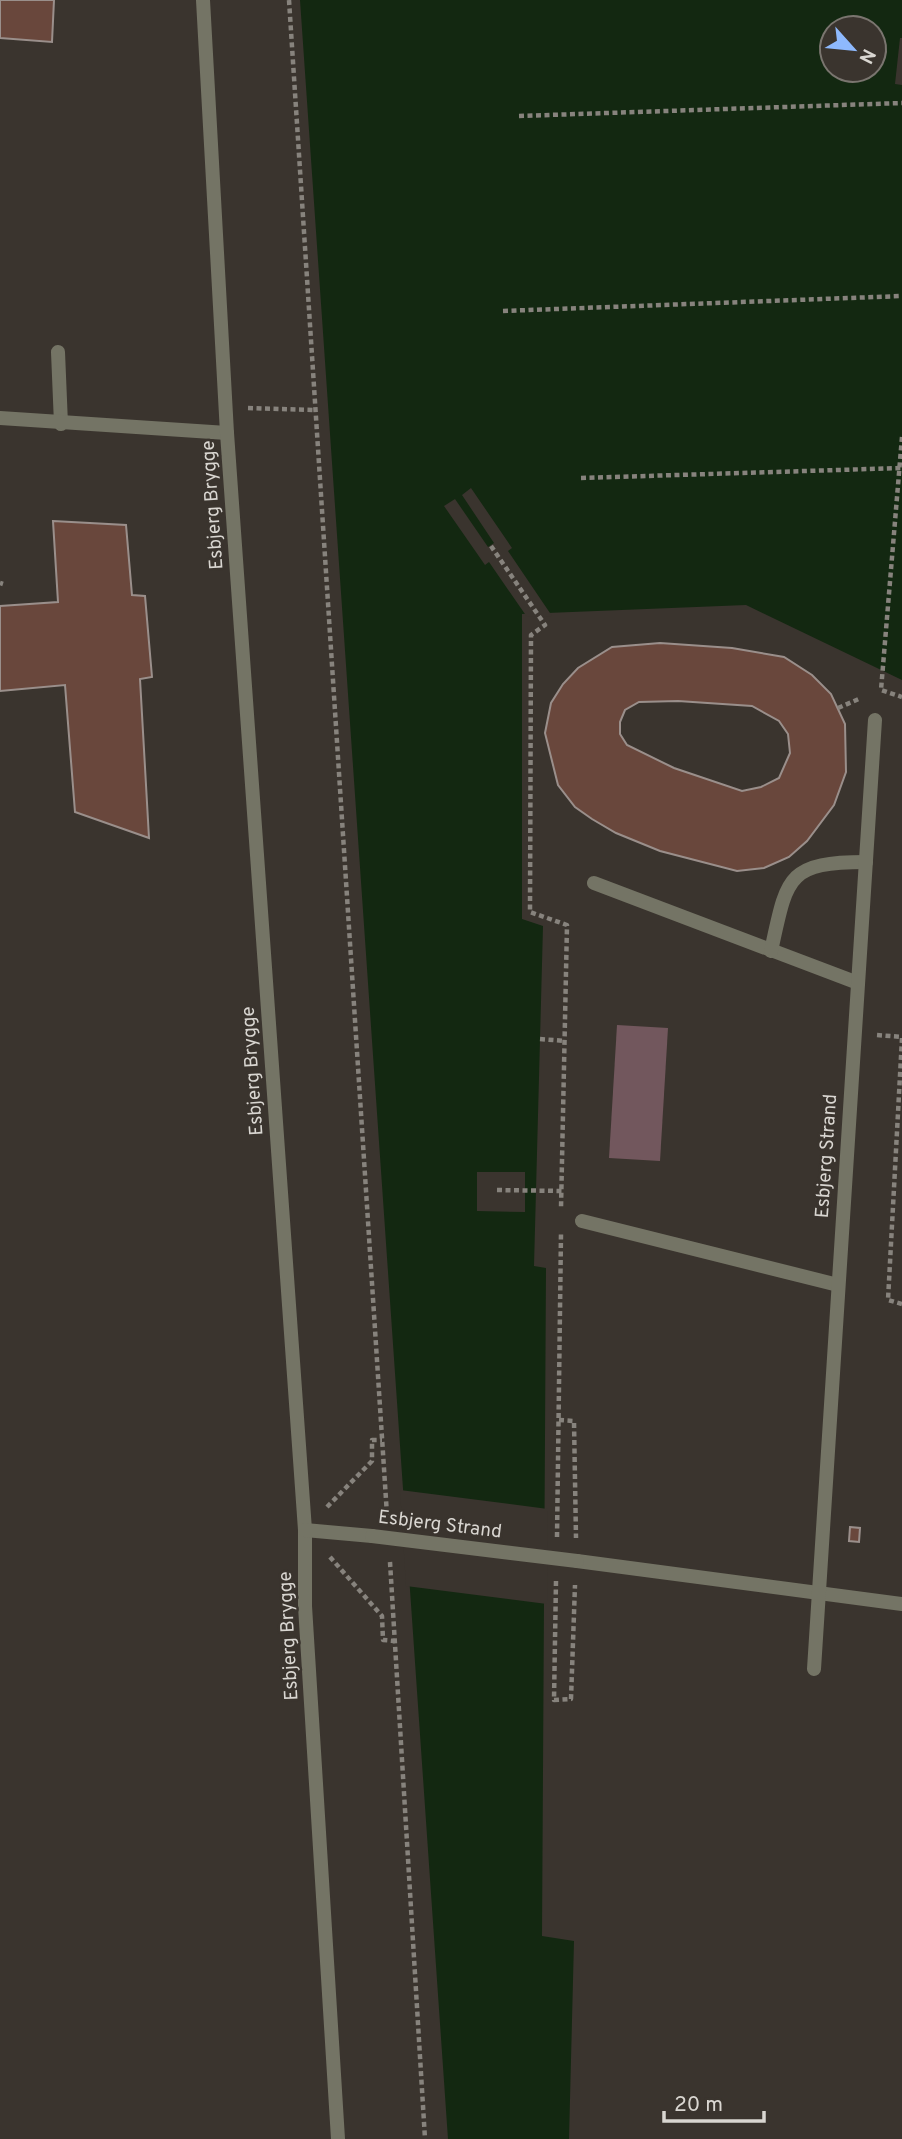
<svg xmlns="http://www.w3.org/2000/svg" width="902" height="2139" font-family="Overpass,sans-serif">
<rect width="100%" height="100%" fill="#3a342e"/>
<path fill="#72575d" d="M617,1025L668,1028L660,1161L609,1158Z"/>
<path fill="#132811" fill-rule="evenodd" d="M300,0H902V680L746,605L522,614V919L543,926L534,1266L546,1268L542,1936L574,1941L569,2139H448ZM832,28H874V70H832Z"/>
<g fill="#3a342e">
<path d="M900,38H902V85L895,84Z"/>
<path d="M471,488L512,548L508,551L552,616L527,617L489,562L485,565L444,506L455,499L488,547L494,543L462,495Z"/>
<path d="M477,1172H525V1212L477,1211Z"/>
<path d="M400,1490L548,1509L547,1604L406,1586Z"/>
</g>
<g fill="#69473c" stroke="#9a8f8b" stroke-width="2" fill-rule="evenodd">
<path d="M0,0H54L52,42L0,38Z"/>
<path d="M53,521L126,525L132,595L145,596L152,677L140,679L149,838L75,812L65,685L0,691V606L58,602Z"/>
<path d="M660,643L732,648L784,657L812,675L831,694L845,724L846,772L834,805L807,841L789,857L764,868L737,871L660,851L616,833L592,819L575,807L558,785L545,733L551,703L563,684L578,668L612,647ZM678,701L752,706L779,721L788,734L790,753L779,778L761,787L742,791L674,768L627,745L620,734V722L625,710L639,702Z"/>
<path d="M850,1527L860,1528L859,1542L849,1541Z"/>
</g>
<g fill="none" stroke-linecap="round" stroke-linejoin="round">
<g stroke="#87837d" stroke-width="4.5" stroke-dasharray="5 3.5" stroke-linecap="butt">
<path d="M289,0L387,1515"/>
<path d="M519,116L902,103"/>
<path d="M503,311L902,296"/>
<path d="M248,408L315,410"/>
<path d="M902,437L881,690L902,697"/>
<path d="M581,478L902,468"/>
<path d="M491,546L545,625L531,635L530,912L567,925L561,1208"/>
<path d="M0,583L3,584"/>
<path d="M838,708L861,698"/>
<path d="M877,1035L902,1037"/>
<path d="M902,1038L888,1300L902,1304"/>
<path d="M540,1039L565,1041"/>
<path d="M497,1190L562,1191"/>
<path d="M559,1420L574,1421L576,1538"/>
<path d="M327,1507L372,1461V1440H382"/>
<path d="M557,1537L561,1234"/>
<path d="M330,1557L382,1616L383,1640L395,1641"/>
<path d="M390,1562L425,2139"/>
<path d="M556,1581L554,1700L571,1699L575,1585"/>
</g>
<g stroke="#747465" stroke-width="14">
<path d="M58,352L61,424"/>
<path d="M0,418L227,433"/>
<path d="M594,883L858,983"/>
<path d="M771,951C787,878 786,862 866,862"/>
<path d="M582,1221L838,1285"/>
</g>
<g stroke="#747465" stroke-width="14">
<path d="M203,0L227,433L305,1530V1606L338,2139"/>
<path d="M305,1530L372,1536"/>
<path d="M577,1561L902,1604"/>
<path d="M814,1669L875,720"/>
</g>
<path stroke="#747465" stroke-width="14" d="M372,1536L577,1561"/>
</g>
<g text-anchor="middle" dominant-baseline="central" stroke-width="5" stroke-linejoin="round" paint-order="stroke">
<g font-size="19" fill="#d9d6d1" stroke="#3a342e">
<text transform="translate(213 505) rotate(-94)">Esbjerg Brygge</text>
<text transform="translate(253 1071) rotate(-94)">Esbjerg Brygge</text>
<text transform="translate(827 1156) rotate(-86)">Esbjerg Strand</text>
<text transform="translate(440 1525) rotate(7)">Esbjerg Strand</text>
<text transform="translate(289 1636) rotate(-93)">Esbjerg Brygge</text>
</g>
</g>
<g transform="translate(853 49) rotate(117)"><circle r="33" fill="#3a342e" stroke="#7a756f" stroke-width="2"/>
<path d="M0-5L12 26L0 18L-12 26Z" fill="#8eb9fd"/>
<text y="-10" font-size="19" font-weight="bold" text-anchor="middle" fill="#d9d6d1">N</text>
</g>
<path d="M664 2111v10h100v-10" fill="none" stroke="#d9d6d1" stroke-width="3.5"/>
<text x="674" y="2111" font-size="21" fill="#d9d6d1" stroke="#3a342e" stroke-width="5" paint-order="stroke">20 m</text>
</svg>
